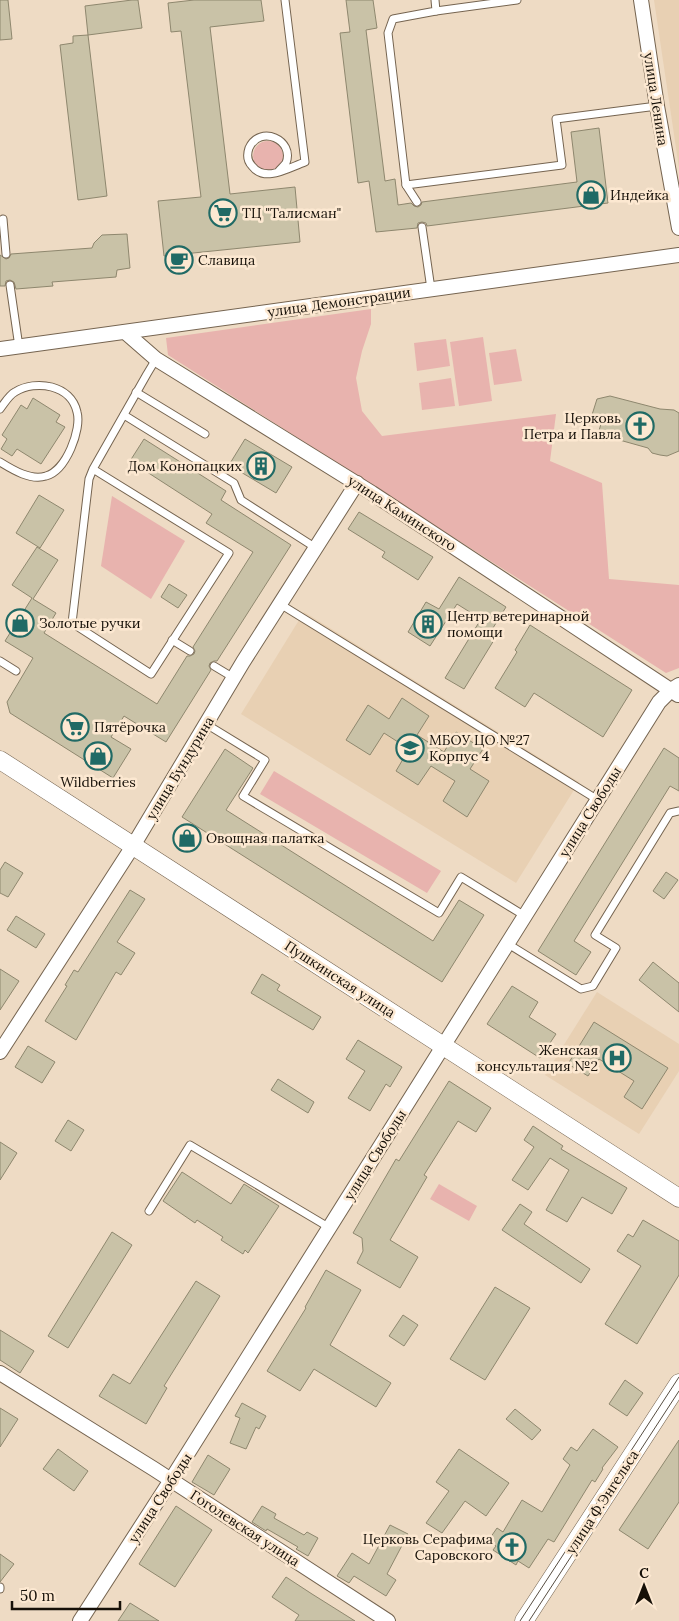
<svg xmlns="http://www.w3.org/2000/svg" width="679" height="1621" font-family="Lora,serif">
<rect width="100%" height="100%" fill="#eedbc4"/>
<g fill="#e8d0b3">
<path d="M654,0H679V168Z"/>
<path d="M304,612L579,782L516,883L241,714Z"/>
<path d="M597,992L679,1044V1071L639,1134L545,1075Z"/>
</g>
<g fill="#e8b3ae">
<circle cx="268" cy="156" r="15"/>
<path d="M371,309V324L362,351L356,378L362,411L382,436L556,414L550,461L602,483L609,579L679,585V668L666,673L168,355L166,338Z"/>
<path d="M483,337L492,401L459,406L450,342Z"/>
<path d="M446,339L450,366L417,371L414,343Z"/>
<path d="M516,349L522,381L494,385L489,353Z"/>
<path d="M451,378L455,406L422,410L419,383Z"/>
<path d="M112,496L185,541L151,599L101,566Z"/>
<path d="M274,771L441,871L427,893L260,794Z"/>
<path d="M439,1184L477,1206L469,1221L430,1199Z"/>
</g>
<g fill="#c9c2a7" stroke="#8e876e">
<path d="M0,0H8L12,39L0,40Z"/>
<path d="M132,0H138L142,28L88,35L85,6Z"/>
<path d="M194,0H261L264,21L210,27L230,194L295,187L300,242L164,256L158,201L201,197L181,31L171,32L168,3Z"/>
<path d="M346,0H373L377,28L366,30L385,181L395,179L398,205L411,203L414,206L418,207L421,205L422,202L577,182L571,132L599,128L608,203L427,226L426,223L422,222L418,223L417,228L376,232L369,181L358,183L340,33L350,32Z"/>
<path d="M88,35L107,196L78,200L60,45L73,43V36Z"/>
<path d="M127,234L130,268L117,270L116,277L52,282L53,286L16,289L14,282L10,280L6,281L5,286H0V255L6,259L9,258L11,254L92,248L94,243L102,235Z"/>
<path d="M610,396L660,409L674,410L679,413V451L667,456L660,455L652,453L648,448L598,434L603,417L591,418L597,399Z"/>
<path d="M33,398L60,415L56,422L65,427L41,464L17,449L12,456L1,449L7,439L2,435L21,405L27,409Z"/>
<path d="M144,439L226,491L221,500L291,545L217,661H214L210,663L209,666L211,670L166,742L124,716L111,737L131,749L113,778L10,713L7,702L33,658L5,641L32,598L12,585L37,547L58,560L33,599L56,613L44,633L157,704L187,656H190L194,654L195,651L193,647L253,552L206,523L212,514L130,461Z"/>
<path d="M245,439L292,467L276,493L229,465Z"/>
<path d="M39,495L64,510L40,548L16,533Z"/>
<path d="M359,512L433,557L418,580L382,557L385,552L348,529Z"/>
<path d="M459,577L506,607L488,636L494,640L464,689L445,678L481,619L457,604L430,646L408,632L426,602L439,609Z"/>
<path d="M169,584L187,595L178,608L161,597Z"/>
<path d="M530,625L632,690L603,737L534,693L525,707L495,688L517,652L515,650Z"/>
<path d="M402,698L429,716L417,735L444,752L456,732L483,749L470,769L489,781L467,817L443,801L455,781L431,766L418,785L396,771L409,749L384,733L370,755L346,740L368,705L389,719Z"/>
<path d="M664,748L679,758V791L670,786L574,941L591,952L576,975L538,951Z"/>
<path d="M225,749L253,768L226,810L433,941L459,900L484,915L442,982L182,817Z"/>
<path d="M5,862L23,873L8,897L0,893V870Z"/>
<path d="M666,872L678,880L664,899L653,891Z"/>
<path d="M130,890L145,899L117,942L135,953L121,975L116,972L76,1040L45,1021L67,986L65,985L74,970L78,972Z"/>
<path d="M16,916L45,934L36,948L7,930Z"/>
<path d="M653,962L679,983V1012L639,980Z"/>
<path d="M0,969L19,981L0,1010Z"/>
<path d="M262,974L280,985L277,990L321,1017L313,1030L251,993Z"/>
<path d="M512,986L538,1002L529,1017L556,1034L540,1058L487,1024Z"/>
<path d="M594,1022L668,1068L642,1109L624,1097L634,1081L599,1059L588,1076L568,1064Z"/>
<path d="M358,1040L402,1067L390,1087L386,1084L370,1111L348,1098L365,1071L346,1059Z"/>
<path d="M28,1046L55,1062L42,1083L15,1067Z"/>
<path d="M278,1079L314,1102L308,1113L271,1090Z"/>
<path d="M449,1081L491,1108L476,1132L458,1121L424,1175L427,1177L390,1240L418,1257L400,1288L357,1263L363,1251L362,1238L353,1233L396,1159L399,1161Z"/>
<path d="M68,1120L84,1130L71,1151L55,1141Z"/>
<path d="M533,1126L563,1146L561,1149L627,1188L612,1214L582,1197L567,1222L546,1210L569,1170L550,1158L528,1190L512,1180L534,1147L524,1140Z"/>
<path d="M0,1142L17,1153L0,1180Z"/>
<path d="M182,1172L231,1204L244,1184L279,1206L248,1253L245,1250L243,1254L221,1240L223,1237L197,1220L195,1223L163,1201Z"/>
<path d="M520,1204L532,1212L524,1224L590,1269L581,1283L502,1230Z"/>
<path d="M643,1220L679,1241V1275L637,1344L605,1324L641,1266L617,1251L628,1234L633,1237Z"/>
<path d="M112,1232L132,1245L68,1348L48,1336Z"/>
<path d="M326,1270L361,1290L330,1345L391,1383L376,1407L314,1369L300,1391L267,1371L306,1308L305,1307Z"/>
<path d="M196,1281L220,1296L164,1386L167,1388L146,1424L99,1396L113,1374L130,1384Z"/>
<path d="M495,1287L530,1308L485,1380L450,1359Z"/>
<path d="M403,1315L418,1325L404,1346L389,1336Z"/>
<path d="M0,1330L34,1351L20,1373L0,1360Z"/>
<path d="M625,1380L643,1393L627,1416L609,1404Z"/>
<path d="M242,1403L266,1416L259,1429L256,1427L246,1449L230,1443L240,1418L235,1416Z"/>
<path d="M0,1408L18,1419L0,1447Z"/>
<path d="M515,1409L541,1430L532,1440L506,1419Z"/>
<path d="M593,1429L618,1447L602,1468L603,1469L595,1482L592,1480L554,1542L548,1539L529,1568L518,1561L516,1565L493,1550L496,1546L488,1541L497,1528L503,1532L522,1500L542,1512L570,1465L563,1459L571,1447L577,1451Z"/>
<path d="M679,1440V1502L648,1549L619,1530Z"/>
<path d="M58,1449L88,1471L74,1491L43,1469Z"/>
<path d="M459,1449L509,1483L486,1516L465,1501L442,1533L426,1523L449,1491L436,1482Z"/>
<path d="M208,1455L230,1469L214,1495L192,1482Z"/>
<path d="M176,1506L212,1530L175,1587L139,1564Z"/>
<path d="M262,1506L276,1514L274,1518L304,1535L307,1532L318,1538L308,1556L296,1549L298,1547L267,1529L266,1531L252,1522Z"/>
<path d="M390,1525L408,1534L387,1574L396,1580L386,1596L354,1576L349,1583L337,1576L352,1553L369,1564Z"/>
<path d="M0,1554L14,1564L0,1582Z"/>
<path d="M286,1577L312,1594L355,1621H295L299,1615L272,1597Z"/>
<path d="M130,1603L159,1621H118Z"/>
</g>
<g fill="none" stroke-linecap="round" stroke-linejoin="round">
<g stroke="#756450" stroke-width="9">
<g id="service">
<path d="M436,11L517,0"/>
<path d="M278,172C280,169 284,166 286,163C295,140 260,124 249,148C247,154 247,161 252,166C265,183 288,168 305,162L285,0"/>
<path d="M406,185L562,165L556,119L657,106"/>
<path d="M417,202L406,185L388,33L393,19L436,11L435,0"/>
<path d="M3,219L6,254"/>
<path d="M422,227L431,289"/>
<path d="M10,285L19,347"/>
<path d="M136,392L205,434"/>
<path d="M0,409C4,404 9,395 15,392C36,379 71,385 77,412C82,429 66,471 46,476C31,481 13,470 0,462"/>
<path d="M124,415L234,483L241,500L316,548"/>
<path d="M93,469L229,553L151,674L72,623L89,479L93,469L147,374L156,359"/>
<path d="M280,604L598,800"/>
<path d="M172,640L190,651"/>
<path d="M0,661L16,671"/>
<path d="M214,666L234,678"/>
<path d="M206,724L265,760L243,796L439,913L461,877L525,916"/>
<path d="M508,944L581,989L593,986L616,948L595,935L670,813L679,811"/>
<path d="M149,1211L190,1145L330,1228"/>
<path d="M0,1587V1589"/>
</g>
</g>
<g stroke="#756450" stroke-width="16">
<g id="minor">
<path d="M641,0L657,106L679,228"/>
<path d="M125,332L156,359L372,493L678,695"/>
<path d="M0,349L679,255"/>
<path d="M0,1052L133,846L243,662L357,483"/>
<path d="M0,1373L154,1469L388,1621"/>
<path d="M80,1621L171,1480L659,702L671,690L679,685"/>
</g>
</g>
<g stroke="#756450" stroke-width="19">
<g id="tertiary">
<path d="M0,760L679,1198"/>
<path d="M524,1621L679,1383"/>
</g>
</g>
<use href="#service" stroke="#fff" stroke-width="7"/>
<use href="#minor" stroke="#fff" stroke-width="14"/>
<use href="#tertiary" stroke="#fff" stroke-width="18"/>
<g stroke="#574d41" stroke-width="1">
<path d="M520,1621L679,1377"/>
<path d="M529,1621L679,1391"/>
</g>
</g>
<defs>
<g id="shop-ring" transform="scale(1.4375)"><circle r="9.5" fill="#fce8d1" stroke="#206a65" stroke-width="1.5"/><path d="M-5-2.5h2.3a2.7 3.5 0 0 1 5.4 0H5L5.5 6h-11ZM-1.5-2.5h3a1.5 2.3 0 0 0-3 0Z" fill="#206a65"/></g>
<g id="supermarket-ring" transform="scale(1.4375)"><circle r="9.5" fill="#fce8d1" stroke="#206a65" stroke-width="1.5"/><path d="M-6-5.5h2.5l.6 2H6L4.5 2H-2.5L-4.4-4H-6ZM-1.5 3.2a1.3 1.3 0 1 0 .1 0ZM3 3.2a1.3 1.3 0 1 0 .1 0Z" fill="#206a65"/></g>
<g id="cafe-ring" transform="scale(1.4375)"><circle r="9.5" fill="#fce8d1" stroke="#206a65" stroke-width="1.5"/><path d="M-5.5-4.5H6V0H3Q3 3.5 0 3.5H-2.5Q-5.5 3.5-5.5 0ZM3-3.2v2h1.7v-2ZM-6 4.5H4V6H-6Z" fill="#206a65"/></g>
<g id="church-ring" transform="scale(1.4375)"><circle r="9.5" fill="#fce8d1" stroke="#206a65" stroke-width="1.5"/><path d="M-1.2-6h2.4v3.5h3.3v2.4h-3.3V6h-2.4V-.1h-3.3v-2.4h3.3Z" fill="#206a65"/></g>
<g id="building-ring" transform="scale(1.4375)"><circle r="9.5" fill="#fce8d1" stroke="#206a65" stroke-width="1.5"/><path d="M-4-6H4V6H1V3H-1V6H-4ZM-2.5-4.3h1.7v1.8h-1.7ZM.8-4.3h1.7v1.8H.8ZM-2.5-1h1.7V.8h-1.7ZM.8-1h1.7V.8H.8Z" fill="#206a65"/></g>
<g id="school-ring" transform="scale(1.4375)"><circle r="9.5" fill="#fce8d1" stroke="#206a65" stroke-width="1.5"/><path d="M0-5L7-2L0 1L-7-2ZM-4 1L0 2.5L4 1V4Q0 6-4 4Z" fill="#206a65"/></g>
<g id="hospital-ring" transform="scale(1.4375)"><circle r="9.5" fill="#fce8d1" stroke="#206a65" stroke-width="1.5"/><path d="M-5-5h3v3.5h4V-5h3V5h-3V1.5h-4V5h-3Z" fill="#206a65"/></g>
</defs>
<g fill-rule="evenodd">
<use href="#shop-ring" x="591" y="195"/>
<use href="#supermarket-ring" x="223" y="213"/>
<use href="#cafe-ring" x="179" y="260"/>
<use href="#church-ring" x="640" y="426"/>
<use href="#building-ring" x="261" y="466"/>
<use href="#shop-ring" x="20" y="623"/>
<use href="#building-ring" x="428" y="624"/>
<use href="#supermarket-ring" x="75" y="727"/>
<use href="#school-ring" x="410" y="748"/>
<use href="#shop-ring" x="98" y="756"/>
<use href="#shop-ring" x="187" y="838"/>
<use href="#hospital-ring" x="617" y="1058"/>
<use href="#church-ring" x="512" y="1547"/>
</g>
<g text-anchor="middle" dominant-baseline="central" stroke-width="5" stroke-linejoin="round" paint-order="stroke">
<g font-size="14" fill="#161008" stroke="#fce8d1">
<text transform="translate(656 99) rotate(81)">улица Ленина</text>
<text transform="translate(339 302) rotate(-8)">улица Демонстрации</text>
<text transform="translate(402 513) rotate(33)">улица Каминского</text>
<text transform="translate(180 768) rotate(-59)">улица Бундурина</text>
<text transform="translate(590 812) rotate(-58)">улица Свободы</text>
<text transform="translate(340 979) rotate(33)">Пушкинская улица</text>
<text transform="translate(375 1155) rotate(-58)">улица Свободы</text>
<text transform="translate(160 1498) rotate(-57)">улица Свободы</text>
<text transform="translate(602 1502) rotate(-57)">улица Ф.Энгельса</text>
<text transform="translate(245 1528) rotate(33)">Гоголевская улица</text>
</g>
<g font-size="14" fill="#161008" stroke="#fce8d1" text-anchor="start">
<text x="610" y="195">Индейка</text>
<text x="242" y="213">ТЦ "Талисман"</text>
<text x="198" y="260">Славица</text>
<text x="621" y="418" text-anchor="end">Церковь<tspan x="621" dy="16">Петра и Павла</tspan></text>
<text x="242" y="466" text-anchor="end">Дом Конопацких</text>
<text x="447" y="616">Центр ветеринарной<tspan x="447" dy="16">помощи</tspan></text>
<text x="39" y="623">Золотые ручки</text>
<text x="94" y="727">Пятёрочка</text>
<text x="429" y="740">МБОУ ЦО №27<tspan x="429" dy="16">Корпус 4</tspan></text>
<text x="98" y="782" text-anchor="middle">Wildberries</text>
<text x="206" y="838">Овощная палатка</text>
<text x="598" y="1050" text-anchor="end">Женская<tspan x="598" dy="16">консультация №2</tspan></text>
<text x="493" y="1539" text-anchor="end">Церковь Серафима<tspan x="493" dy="16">Саровского</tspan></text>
</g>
</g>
<g transform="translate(644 1586)" stroke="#fce8d1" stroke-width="4" paint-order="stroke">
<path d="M0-4L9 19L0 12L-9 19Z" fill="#161008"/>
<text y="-8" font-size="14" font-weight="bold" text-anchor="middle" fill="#161008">С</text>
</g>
<path d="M12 1601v8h108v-8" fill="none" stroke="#161008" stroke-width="2.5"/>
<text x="20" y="1601" font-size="15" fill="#161008" stroke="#fce8d1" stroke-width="4" paint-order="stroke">50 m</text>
</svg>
